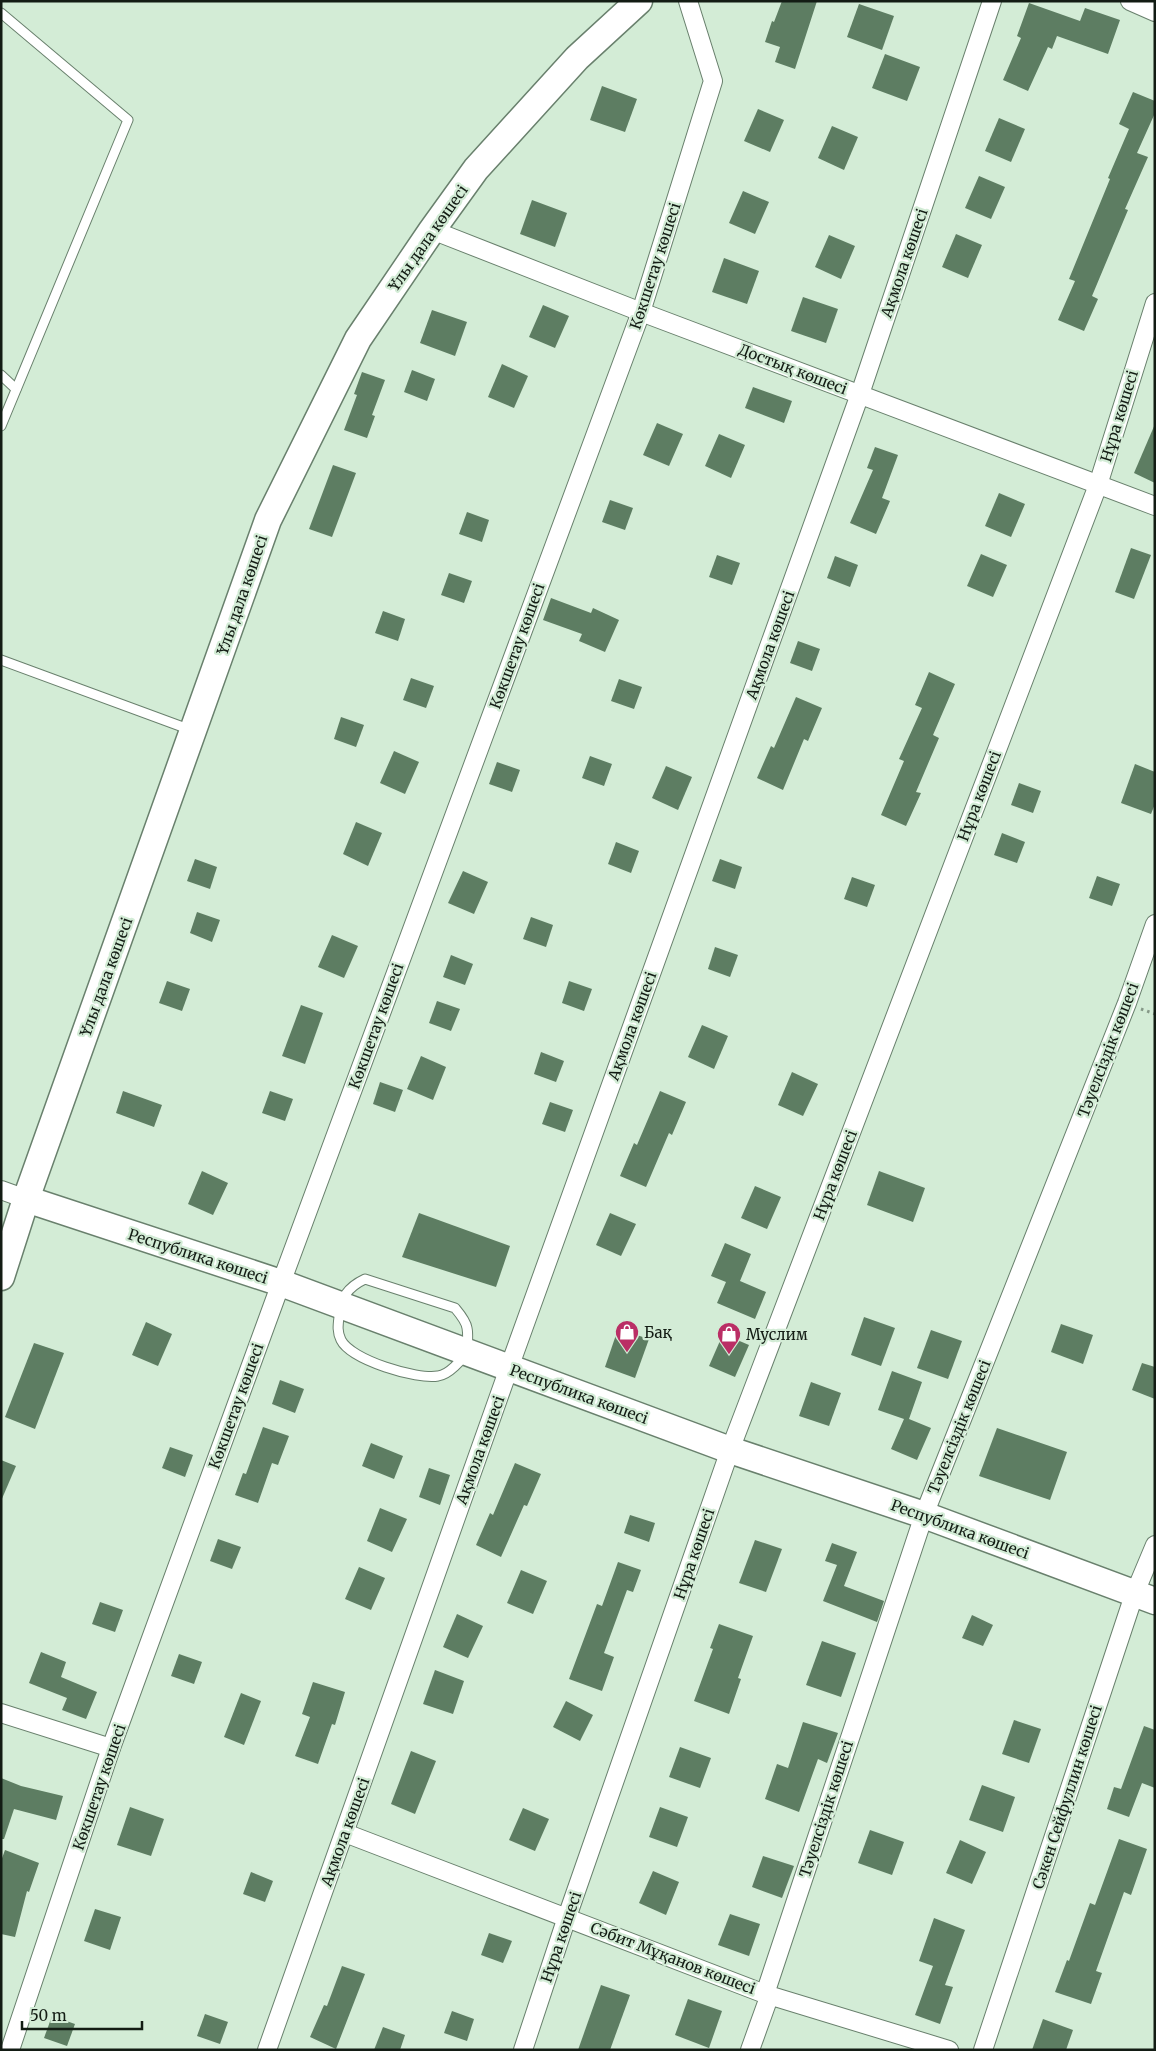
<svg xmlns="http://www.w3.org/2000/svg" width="1156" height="2051" font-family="Merriweather,serif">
<rect width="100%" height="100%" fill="#d3ecd6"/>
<g fill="#5d7d62">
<path d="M782,1H817L795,69L775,62L780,47L765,42L772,21L774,22Z"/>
<path d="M1029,3L1080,21L1085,8L1120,20L1108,54L1057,36L1052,49L1048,47L1028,91L1003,80L1021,38L1017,36Z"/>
<path d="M859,4L894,16L882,50L847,37Z"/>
<path d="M885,54L920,67L907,101L872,88Z"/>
<path d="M602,86L637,99L625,132L590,120Z"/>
<path d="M1133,92L1155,101V113L1137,153L1148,157L1125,209L1128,210L1092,296L1098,299L1084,331L1058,320L1075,281L1069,279L1110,179L1108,178L1129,129L1119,124Z"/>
<path d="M758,109L784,120L770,152L744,141Z"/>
<path d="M999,118L1025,129L1011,162L985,151Z"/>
<path d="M832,126L858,137L844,170L818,158Z"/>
<path d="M979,176L1005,187L991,219L965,208Z"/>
<path d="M743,191L769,202L755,234L729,223Z"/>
<path d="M532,200L567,213L555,247L520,234Z"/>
<path d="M956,234L982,245L968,278L942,267Z"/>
<path d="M829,235L855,246L841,279L815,267Z"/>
<path d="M724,258L759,271L747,304L712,292Z"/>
<path d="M803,297L838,309L826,343L791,331Z"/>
<path d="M543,305L569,316L555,348L529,337Z"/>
<path d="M432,310L467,322L455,356L420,343Z"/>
<path d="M502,364L528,376L514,408L488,397Z"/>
<path d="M412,370L435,379L427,401L404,392Z"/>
<path d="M362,372L385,380L372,415L375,416L367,438L344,430L357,395L354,394Z"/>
<path d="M753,387L792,401L784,423L745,408Z"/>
<path d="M657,423L683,434L669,466L643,455Z"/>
<path d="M1155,424V483L1134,473Z"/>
<path d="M719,434L745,445L731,478L705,466Z"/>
<path d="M875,447L898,455L882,498L890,501L876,534L850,523L873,470L867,468Z"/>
<path d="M333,465L356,473L332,537L309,529Z"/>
<path d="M999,493L1025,504L1011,537L985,526Z"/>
<path d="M610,500L633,508L625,530L602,522Z"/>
<path d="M467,512L489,520L482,542L459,534Z"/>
<path d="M1131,548L1151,555L1134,599L1115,592Z"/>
<path d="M981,554L1007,565L993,597L967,586Z"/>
<path d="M717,555L740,563L732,585L709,577Z"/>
<path d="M835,556L858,565L850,587L827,578Z"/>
<path d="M449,573L472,581L464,603L441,595Z"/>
<path d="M551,598L591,613L593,608L619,620L605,652L579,641L582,634L543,620Z"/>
<path d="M383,611L405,619L398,641L375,633Z"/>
<path d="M798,641L820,649L812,671L790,663Z"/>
<path d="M929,672L955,684L933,735L939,738L916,792L921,793L906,826L881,815L904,761L899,759L922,708L915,705Z"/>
<path d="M411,678L434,686L426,708L403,700Z"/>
<path d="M619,679L642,687L634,709L611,701Z"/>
<path d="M796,697L822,708L808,741L804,739L783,790L757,778L771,746L774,748Z"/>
<path d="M341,717L364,725L356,747L334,739Z"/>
<path d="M394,751L419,762L405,794L380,783Z"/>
<path d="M590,756L612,764L604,786L582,778Z"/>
<path d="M497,762L520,770L512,792L489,784Z"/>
<path d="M1135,764L1155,772V804L1151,814L1121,803Z"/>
<path d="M666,766L692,777L678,810L652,798Z"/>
<path d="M1019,783L1041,791L1033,813L1011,805Z"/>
<path d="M356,822L382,833L368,866L343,854Z"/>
<path d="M1002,833L1025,842L1017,863L994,855Z"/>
<path d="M616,842L639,851L631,873L608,864Z"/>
<path d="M195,859L217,867L210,889L187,881Z"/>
<path d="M720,859L742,867L735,889L712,881Z"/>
<path d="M463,871L488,882L474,914L448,903Z"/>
<path d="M1097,876L1120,884L1112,906L1089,898Z"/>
<path d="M852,877L875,885L867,907L844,899Z"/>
<path d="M197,912L220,920L212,942L190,933Z"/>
<path d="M531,917L553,925L546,947L523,939Z"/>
<path d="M332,935L358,946L344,978L318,967Z"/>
<path d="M715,947L738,955L730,977L708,969Z"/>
<path d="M451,955L473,964L465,985L443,977Z"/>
<path d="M167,981L190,989L182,1011L159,1003Z"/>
<path d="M569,981L592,989L584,1011L562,1003Z"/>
<path d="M437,1001L460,1009L451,1031L429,1023Z"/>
<path d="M301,1005L323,1013L305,1064L282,1056Z"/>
<path d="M702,1025L728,1036L714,1069L688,1057Z"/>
<path d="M541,1052L564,1061L556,1082L534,1074Z"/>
<path d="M421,1056L446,1067L433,1100L407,1089Z"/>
<path d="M792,1072L818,1084L803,1116L778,1105Z"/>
<path d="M380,1082L403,1090L395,1112L373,1104Z"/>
<path d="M123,1091L162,1105L154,1127L116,1113Z"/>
<path d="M270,1091L293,1099L285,1121L262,1113Z"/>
<path d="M660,1091L686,1102L672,1135L669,1133L646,1187L620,1176L634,1143L637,1145Z"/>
<path d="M550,1102L573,1110L565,1132L542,1124Z"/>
<path d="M202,1171L228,1183L213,1215L188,1204Z"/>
<path d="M879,1171L925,1188L913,1222L867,1205Z"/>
<path d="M755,1186L781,1197L767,1229L741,1218Z"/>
<path d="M419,1213L510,1246L496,1287L402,1257Z"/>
<path d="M610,1213L636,1224L621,1256L596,1245Z"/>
<path d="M725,1243L751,1254L740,1281L766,1292L755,1319L717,1303L726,1282L711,1276Z"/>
<path d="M864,1317L895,1328L881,1366L851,1355Z"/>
<path d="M146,1322L172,1334L158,1366L132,1355Z"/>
<path d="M1061,1324L1093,1335L1083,1364L1051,1352Z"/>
<path d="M618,1329L649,1339L635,1378L605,1367Z"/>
<path d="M931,1330L962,1341L948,1379L917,1368Z"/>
<path d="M723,1334L749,1345L735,1377L709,1366Z"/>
<path d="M34,1343L64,1353L35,1429L5,1417Z"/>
<path d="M1142,1363L1155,1367V1399L1132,1390Z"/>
<path d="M892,1371L922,1382L909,1419L931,1428L917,1460L891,1449L904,1419L878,1410Z"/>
<path d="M280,1380L304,1389L295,1413L272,1404Z"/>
<path d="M811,1382L841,1393L829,1426L799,1416Z"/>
<path d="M263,1427L289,1436L278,1465L272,1463L258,1503L235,1495L243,1473L246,1474Z"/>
<path d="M997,1428L1067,1452L1050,1500L979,1476Z"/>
<path d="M371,1443L403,1456L394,1479L362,1466Z"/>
<path d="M170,1447L193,1455L185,1477L162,1468Z"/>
<path d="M1,1460L16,1466L1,1501Z"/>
<path d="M515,1463L541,1474L527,1506L524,1505L501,1557L476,1545L490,1513L493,1515Z"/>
<path d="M429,1468L450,1475L440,1505L419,1497Z"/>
<path d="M380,1508L407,1519L392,1552L367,1541Z"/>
<path d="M630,1515L655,1523L649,1542L624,1533Z"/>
<path d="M218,1539L241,1547L232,1569L210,1561Z"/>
<path d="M755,1540L782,1549L766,1592L739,1583Z"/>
<path d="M832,1543L857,1552L844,1586L884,1601L877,1622L823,1601L837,1565L825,1561Z"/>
<path d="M618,1562L641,1570L633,1592L627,1590L604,1653L614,1657L602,1691L569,1679L597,1604L602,1606Z"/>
<path d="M359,1567L385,1578L371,1610L345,1599Z"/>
<path d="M521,1570L547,1581L533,1614L507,1603Z"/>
<path d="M100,1602L123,1610L115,1632L92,1624Z"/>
<path d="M457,1614L483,1626L468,1658L443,1647Z"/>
<path d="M972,1615L993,1625L983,1646L962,1638Z"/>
<path d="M719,1624L753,1636L738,1678L741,1679L729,1714L694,1701L713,1649L710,1648Z"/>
<path d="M822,1641L856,1653L841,1697L806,1685Z"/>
<path d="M41,1652L66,1662L61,1677L97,1692L86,1719L62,1710L67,1698L29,1683Z"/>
<path d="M179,1654L202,1662L194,1684L171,1676Z"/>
<path d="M435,1670L464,1681L453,1714L423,1704Z"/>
<path d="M313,1682L345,1692L335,1725L332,1724L318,1764L295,1756L310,1717L302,1714Z"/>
<path d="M241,1693L261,1701L244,1745L224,1737Z"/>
<path d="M566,1701L593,1715L580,1741L553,1727Z"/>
<path d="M1014,1720L1041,1729L1029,1763L1002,1754Z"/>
<path d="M803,1722L838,1733L827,1763L818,1759L799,1812L765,1799L777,1764L788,1768Z"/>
<path d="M1144,1726L1155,1730V1788L1142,1783L1129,1817L1107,1809L1114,1787L1121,1789Z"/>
<path d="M680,1747L711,1758L700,1788L669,1777Z"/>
<path d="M411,1751L436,1761L415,1814L391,1804Z"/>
<path d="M1,1778L21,1786L63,1796L56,1820L14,1809L4,1839H1Z"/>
<path d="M982,1785L1015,1797L1003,1832L969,1820Z"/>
<path d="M130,1807L164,1819L151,1856L117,1845Z"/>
<path d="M660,1807L688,1817L677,1847L649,1837Z"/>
<path d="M523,1808L549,1819L535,1851L509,1840Z"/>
<path d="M870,1830L904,1842L892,1875L858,1863Z"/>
<path d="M1119,1839L1147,1849L1131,1895L1124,1892L1096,1971L1102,1973L1091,2004L1055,1992L1067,1960L1069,1961L1090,1903L1095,1905Z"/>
<path d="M960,1840L986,1852L972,1884L946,1873Z"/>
<path d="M5,1850L39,1863L29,1892L27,1891L15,1937L1,1934V1861Z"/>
<path d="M763,1856L794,1866L782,1898L752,1887Z"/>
<path d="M653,1871L679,1882L666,1915L639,1903Z"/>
<path d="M251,1872L273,1881L265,1902L243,1894Z"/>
<path d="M95,1909L121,1917L110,1950L84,1941Z"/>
<path d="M730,1914L760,1924L749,1956L718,1945Z"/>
<path d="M934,1918L965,1930L945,1985L953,1987L940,2024L915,2015L933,1966L919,1961Z"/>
<path d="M489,1933L512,1941L503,1963L481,1955Z"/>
<path d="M342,1966L365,1974L336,2049L310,2037L324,2005L327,2006Z"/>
<path d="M601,1985L630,1995L610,2050H578Z"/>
<path d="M688,1999L722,2011L709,2048L675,2035Z"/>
<path d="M452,2011L474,2019L467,2041L444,2033Z"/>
<path d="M205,2014L228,2022L220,2044L197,2036Z"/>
<path d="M52,2016L75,2024L67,2046L44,2038Z"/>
<path d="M1043,2019L1073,2030L1066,2050H1032Z"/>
<path d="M383,2027L405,2035L400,2050H374Z"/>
</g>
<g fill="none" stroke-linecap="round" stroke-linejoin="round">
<g stroke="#69806d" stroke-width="11">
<g id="lane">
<path d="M1,13L128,120L1,426"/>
<path d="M1,375L16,389"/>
<path d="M1,660L191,730"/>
<path d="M365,1279L455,1308C460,1314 466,1321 467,1328C468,1333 468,1346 466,1351C463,1360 448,1375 438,1376C417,1380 351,1360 341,1340C337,1332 338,1325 339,1317C340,1298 348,1287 365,1279Z"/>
</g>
</g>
<g stroke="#69806d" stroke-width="20">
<g id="street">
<path d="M1130,1L1155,12"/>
<path d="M432,230L641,312L1155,506"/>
<path d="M1,1190L26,1199"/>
<path d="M1,1713L111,1748"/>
<path d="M345,1833L765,1994L949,2050"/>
<path d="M10,2050L111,1748L281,1283L641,312L713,81L688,1"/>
<path d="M267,2050L509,1368L860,394L992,1"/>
<path d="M523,2050L567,1917L730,1450L1098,485L1155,303"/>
<path d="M750,2050L769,1997L765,1994L924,1515L1127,1003L1155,924"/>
<path d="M983,2050L1134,1595L1155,1545"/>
</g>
</g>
<g stroke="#69806d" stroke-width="29">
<g id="secondary">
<path d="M26,1199L281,1283L730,1450L924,1515L1155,1601"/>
<path d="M1,1277L26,1199L268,520L358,339L432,230L476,169L577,58L639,1"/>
</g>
</g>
<path stroke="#859887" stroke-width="3" stroke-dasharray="2.5 4" stroke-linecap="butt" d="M1141,1009L1155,1014"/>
<use href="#lane" stroke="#fff" stroke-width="9"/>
<use href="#street" stroke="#fff" stroke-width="18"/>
<use href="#secondary" stroke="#fff" stroke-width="26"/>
</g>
<defs>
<g id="shop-pin" transform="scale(1.25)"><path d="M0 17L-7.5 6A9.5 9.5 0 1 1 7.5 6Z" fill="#ba2e65" stroke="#d3ecd6"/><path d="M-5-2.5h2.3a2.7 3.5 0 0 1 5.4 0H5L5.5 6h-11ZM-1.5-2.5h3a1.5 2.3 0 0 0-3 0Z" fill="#fff"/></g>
</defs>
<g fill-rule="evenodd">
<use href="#shop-pin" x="627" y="1332"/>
<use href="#shop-pin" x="729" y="1334"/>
</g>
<g text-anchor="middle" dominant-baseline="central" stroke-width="4.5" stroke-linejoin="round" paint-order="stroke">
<g font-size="15" fill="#131c14" stroke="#d3ecd6">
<text transform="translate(428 238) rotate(-55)">Ұлы дала көшесі</text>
<text transform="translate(904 263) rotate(-71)">Ақмола көшесі</text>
<text transform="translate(655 266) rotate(-72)">Көкшетау көшесі</text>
<text transform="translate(793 369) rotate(21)">Достық көшесі</text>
<text transform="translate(1119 416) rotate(-73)">Нұра көшесі</text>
<text transform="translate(242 595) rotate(-71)">Ұлы дала көшесі</text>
<text transform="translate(770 645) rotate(-70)">Ақмола көшесі</text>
<text transform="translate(517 646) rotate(-70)">Көкшетау көшесі</text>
<text transform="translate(979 796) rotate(-69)">Нұра көшесі</text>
<text transform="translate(106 977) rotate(-70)">Ұлы дала көшесі</text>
<text transform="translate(376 1026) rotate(-70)">Көкшетау көшесі</text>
<text transform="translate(632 1026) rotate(-70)">Ақмола көшесі</text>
<text transform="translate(1108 1050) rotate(-69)">Тәуелсіздік көшесі</text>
<text transform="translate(835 1175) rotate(-69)">Нұра көшесі</text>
<text transform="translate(198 1256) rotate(18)">Республика көшесі</text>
<text transform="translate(579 1394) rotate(20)">Республика көшесі</text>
<text transform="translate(236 1406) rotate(-70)">Көкшетау көшесі</text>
<text transform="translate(959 1427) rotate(-68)">Тәуелсіздік көшесі</text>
<text transform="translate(480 1450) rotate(-70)">Ақмола көшесі</text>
<text transform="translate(960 1529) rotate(20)">Республика көшесі</text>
<text transform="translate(694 1554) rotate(-71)">Нұра көшесі</text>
<text transform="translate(99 1787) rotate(-71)">Көкшетау көшесі</text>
<text transform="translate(1067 1797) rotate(-72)">Сәкен Сейфуллин көшесі</text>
<text transform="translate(826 1809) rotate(-72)">Тәуелсіздік көшесі</text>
<text transform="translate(345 1832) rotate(-70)">Ақмола көшесі</text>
<text transform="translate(561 1937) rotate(-71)">Нұра көшесі</text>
<text transform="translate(673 1958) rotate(21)">Сәбит Мұқанов көшесі</text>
</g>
<g font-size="15" fill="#131c14" stroke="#d3ecd6" text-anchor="start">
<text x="644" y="1332">Бақ</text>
<text x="746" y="1334">Муслим</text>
</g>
</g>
<rect width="1156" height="2051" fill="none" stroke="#131c14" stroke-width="5"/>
<path d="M22 2021v8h120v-8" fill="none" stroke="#131c14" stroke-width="2.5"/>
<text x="30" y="2021" font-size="15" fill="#131c14" stroke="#d3ecd6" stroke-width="4" paint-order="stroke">50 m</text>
</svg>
